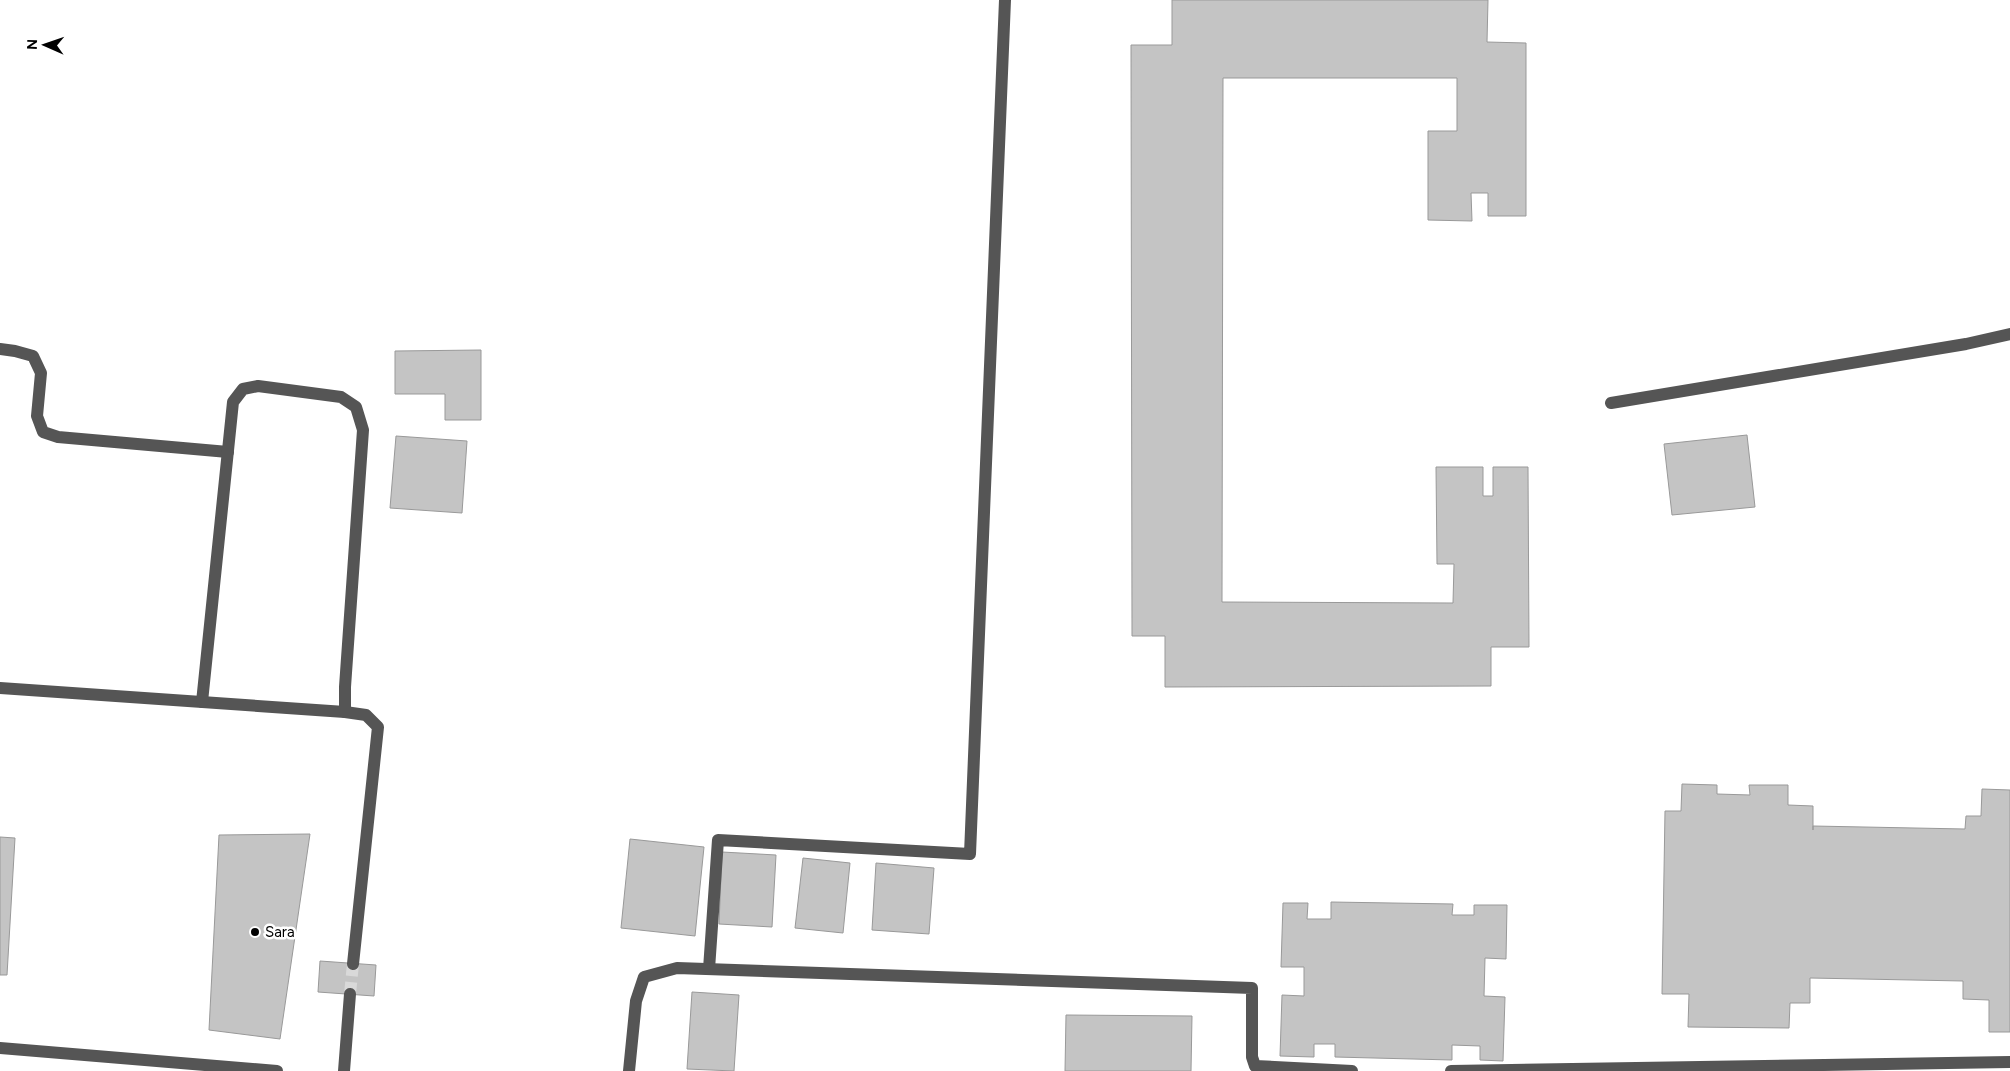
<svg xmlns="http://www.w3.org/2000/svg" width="2010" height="1071" font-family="Figtree,sans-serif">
<rect width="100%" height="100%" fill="#fff"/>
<g fill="#c4c4c4" stroke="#999">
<path d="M1172,0H1488L1487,42L1526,43V216H1488V193H1471L1472,221L1428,220V131H1457V78H1223L1222,602L1453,603L1454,564H1437L1436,467H1483V496H1493V467H1528L1529,647H1491V686L1165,687V636H1132L1131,45H1172Z"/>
<path d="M481,350V420H445V394H395V351Z"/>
<path d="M1747,435L1755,507L1672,515L1664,444Z"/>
<path d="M396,436L467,441L462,513L390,508Z"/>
<path d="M1682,784L1717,785V794L1750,795L1749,785H1788V805L1813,806V830V826L1965,829L1966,816H1981L1982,789L2010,790V1032H1989V1000L1963,999V981L1810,978V1003H1790L1789,1028L1688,1027L1689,994H1662L1665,811H1681Z"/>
<path d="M310,834L280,1039L209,1030L219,835Z"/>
<path d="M0,837L15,838L7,975H0Z"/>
<path d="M630,839L704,847L695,936L621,928Z"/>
<path d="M722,852L776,855L772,927L719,924Z"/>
<path d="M803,858L850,863L843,933L795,928Z"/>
<path d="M876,863L934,868L929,934L872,930Z"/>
<path d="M1331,902L1453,904L1452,915H1474V905H1507L1506,959L1485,958L1484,996L1505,997L1503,1061L1480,1060V1046L1452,1045V1060L1335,1057V1044H1314V1057L1280,1056L1282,995L1304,996V967H1281L1283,903H1308L1307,919H1331Z"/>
<path d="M320,961L376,965L374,996L318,992Z"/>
<path d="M692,992L739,995L734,1071L687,1069Z"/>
<path d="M1066,1015L1192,1016L1191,1071H1065Z"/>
</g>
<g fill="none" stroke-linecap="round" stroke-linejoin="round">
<path stroke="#d9d9d9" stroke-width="12" stroke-dasharray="12 6" stroke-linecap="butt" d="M350,994L353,964"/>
<g stroke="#555" stroke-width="12">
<path d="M0,349L15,351L33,356L41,373L37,416L43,432L58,437L228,452"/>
<path d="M1611,403L1966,344L2010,334"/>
<path d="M0,688L345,712"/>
<path d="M202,702L233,402L243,389L258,386L341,397L356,407L363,430L345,687V712L366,715L378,727L353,964"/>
<path d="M709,969L718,840L970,854L1005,0"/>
<path d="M0,1048L277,1071"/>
<path d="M344,1071L350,994"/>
<path d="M629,1071L636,1001L644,977L677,968L1252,988V1057L1255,1066L1352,1071"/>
<path d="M1451,1071L2010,1062"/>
</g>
</g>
<circle fill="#000" stroke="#fff" stroke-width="2" cx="255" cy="932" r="5"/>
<g text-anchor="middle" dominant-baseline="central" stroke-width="5" stroke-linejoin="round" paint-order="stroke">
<g font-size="15" fill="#000" stroke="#fff" text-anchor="start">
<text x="265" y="932">Sara</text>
</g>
</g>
<g transform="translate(45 45) rotate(272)" stroke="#ffffff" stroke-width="4" paint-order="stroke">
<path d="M0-4L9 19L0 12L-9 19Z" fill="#000000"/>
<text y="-8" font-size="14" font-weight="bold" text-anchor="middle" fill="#000000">N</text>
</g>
</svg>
